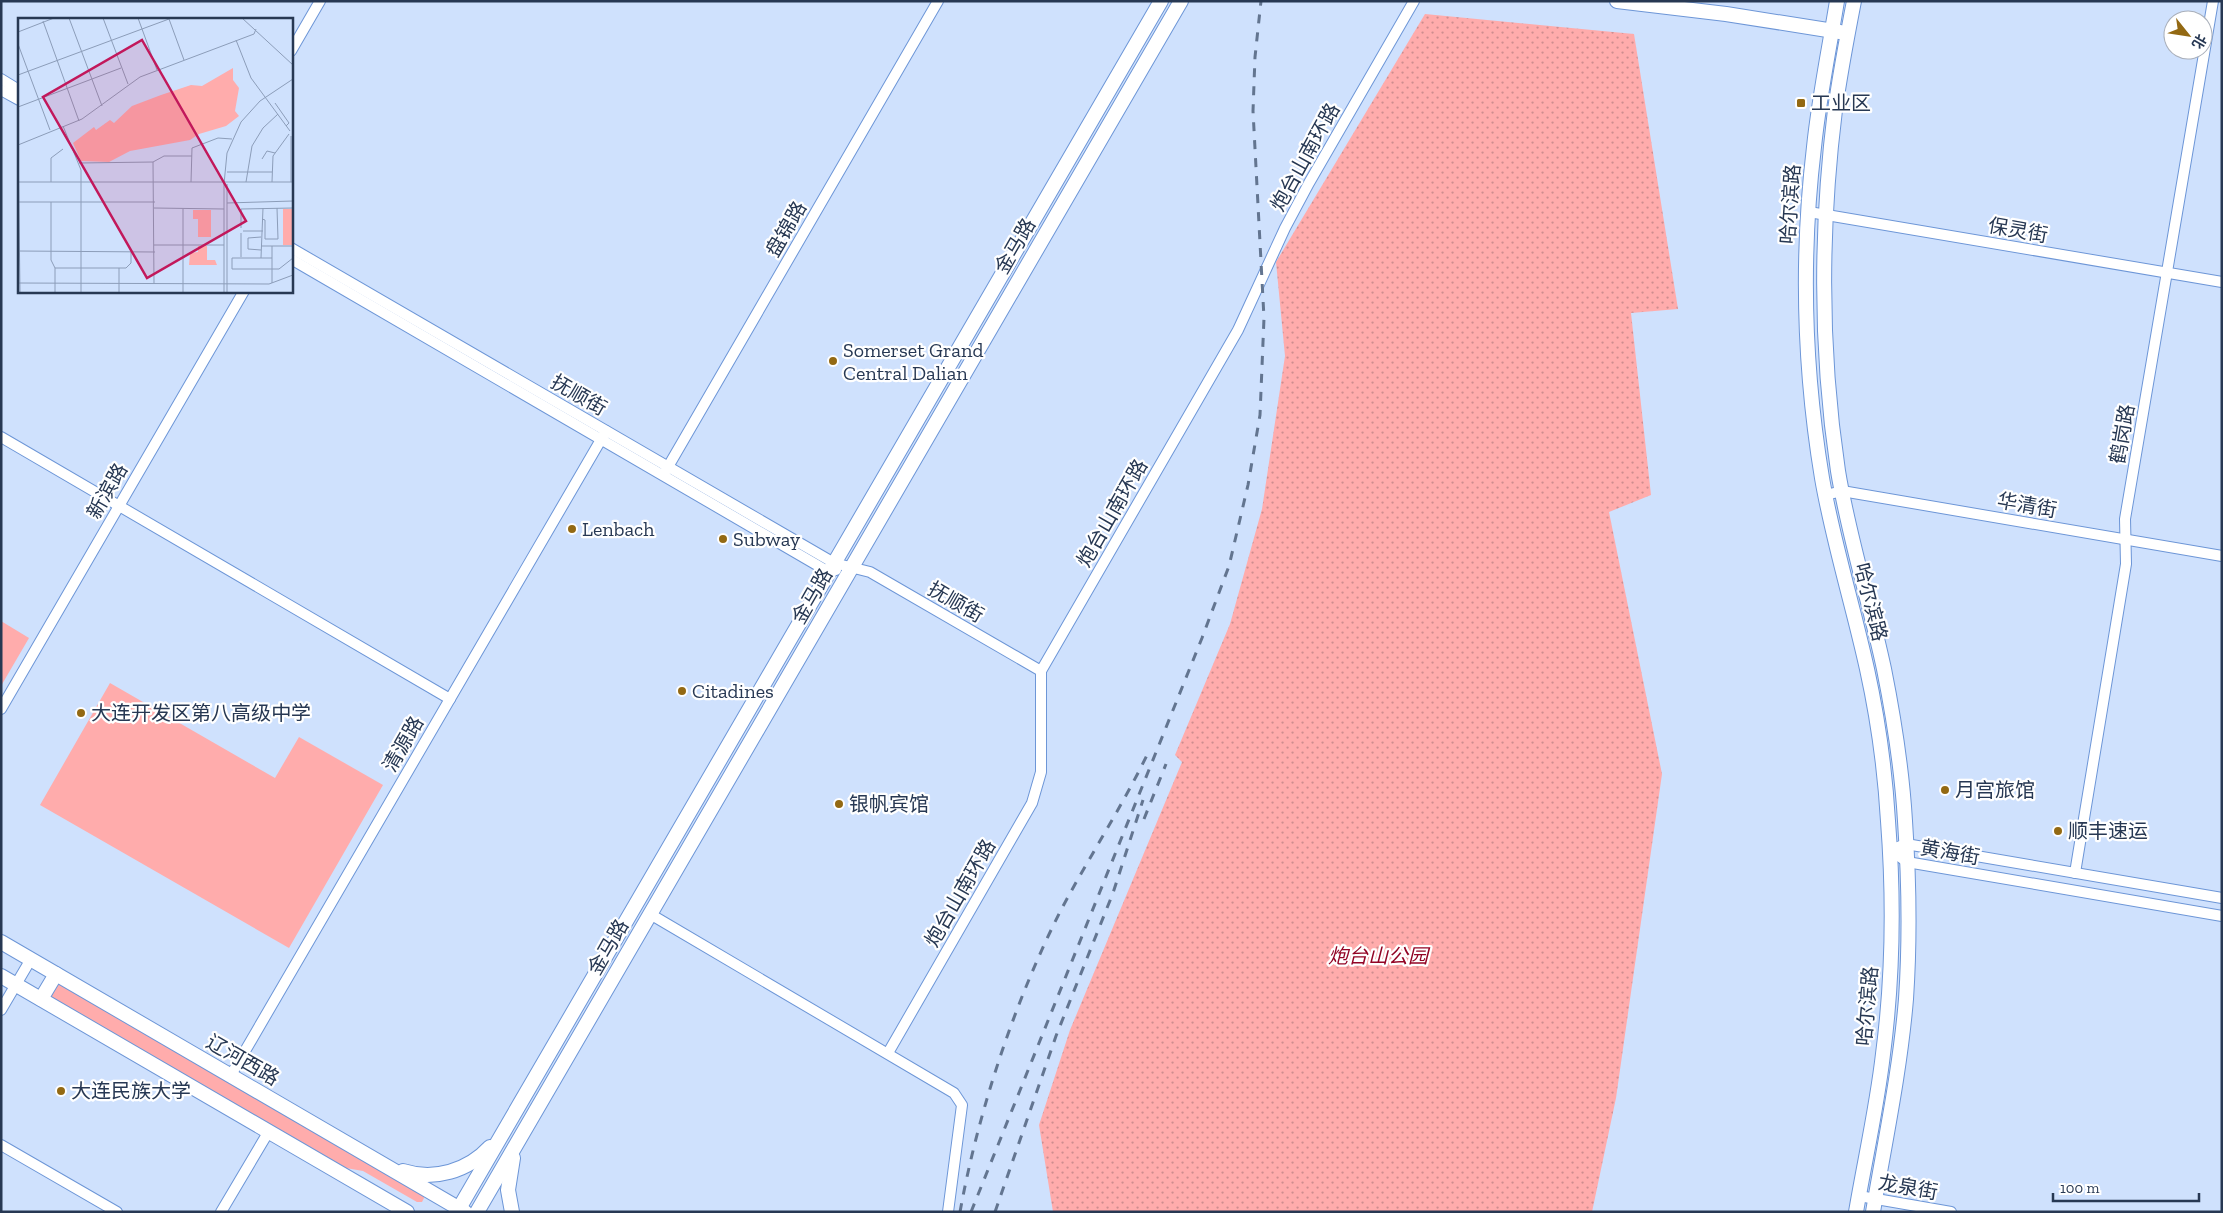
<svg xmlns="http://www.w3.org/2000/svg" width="2223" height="1213" font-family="'Zilla Slab','Noto Sans SC',serif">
<defs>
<pattern id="park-dots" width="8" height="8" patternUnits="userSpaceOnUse" patternTransform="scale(1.25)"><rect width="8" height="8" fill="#ffacac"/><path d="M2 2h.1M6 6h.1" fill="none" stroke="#ce8d8f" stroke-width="1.8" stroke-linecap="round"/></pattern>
</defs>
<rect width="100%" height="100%" fill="#cfe1fd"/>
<g fill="#ffacac">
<path d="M1,621L29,638L1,686Z"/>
<path d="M110,683L275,778L299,737L383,785L289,948L40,805Z"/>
<path d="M59,982L423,1193L424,1198L422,1202H417L363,1171L346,1168L52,998L49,990Z"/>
</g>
<path fill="url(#park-dots)" d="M1425,14L1634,34L1678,309L1631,313L1651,495L1609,512L1662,774L1616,1098L1592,1212H1053L1039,1125L1070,1030L1182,762L1175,755L1230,624L1262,509L1285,356L1276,262Z"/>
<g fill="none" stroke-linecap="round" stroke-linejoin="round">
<g stroke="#6d96d7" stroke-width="12">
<g id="street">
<path d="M291,51L320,1"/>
<path d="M1,79L19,90"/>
<path d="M1,90L19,100"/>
<path d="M1809,212L2222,282"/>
<path d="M291,248L834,563L870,572L1041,671"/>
<path d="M291,259L829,572L836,570"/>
<path d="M1,437L450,699"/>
<path d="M665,472L938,1"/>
<path d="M1826,495L1842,491L2222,556"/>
<path d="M1,709L244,291"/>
<path d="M1890,850L1907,862L2222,916"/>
<path d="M1890,850L1906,844L2222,898"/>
<path d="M2075,873L2126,564L2125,519L2213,1"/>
<path d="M650,914L954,1093L962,1105L948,1212"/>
<path d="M1,1010L31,959"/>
<path d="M888,1053L1032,803L1041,772V671L1238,330L1285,228L1309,183L1414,1"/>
<path d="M231,1075L606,431"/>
<path d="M1,1145L117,1212"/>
<path d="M1859,1196L1951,1212"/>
<path d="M221,1212L269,1131"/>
</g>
</g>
<g stroke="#6d96d7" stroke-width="16">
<g id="secondary">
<path d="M1617,1L1726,14L1840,32"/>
<path d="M1837,1C1829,50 1819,98 1814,147C1801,256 1804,369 1822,478C1833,542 1853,605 1867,669C1878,719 1885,770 1888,821C1894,899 1893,977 1883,1054C1877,1107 1865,1159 1856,1212"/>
<path d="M1854,1C1847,37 1840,74 1835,110C1820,231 1820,351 1838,471C1849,538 1870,603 1884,669C1894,719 1902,770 1905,821C1909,880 1910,940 1906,999C1900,1071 1885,1141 1873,1212"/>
<path d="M1,942L465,1212"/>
<path d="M1,976L407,1212"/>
<path d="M41,999L56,974"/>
<path d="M403,1171C434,1181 468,1171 490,1147"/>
<path d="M457,1212L1161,1"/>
<path d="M477,1212L1181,1"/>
<path d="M512,1212L508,1190L513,1158"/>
</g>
</g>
<use href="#street" stroke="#fff" stroke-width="10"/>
<use href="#secondary" stroke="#fff" stroke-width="14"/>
<g stroke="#637590" stroke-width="3" stroke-dasharray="9 9" stroke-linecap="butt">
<path d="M1144,819L1166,764"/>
<path d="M960,1212C978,1112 1015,1000 1061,910C1089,857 1122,807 1148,753"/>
<path d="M971,1212L1202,638L1229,566L1248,485L1260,415L1264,318L1253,111L1255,57L1261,1"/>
<path d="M995,1212L1056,1036L1113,893L1143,800"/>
</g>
</g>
<g fill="#936913" stroke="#fff" stroke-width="2">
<rect x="1796" y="98" width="10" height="10" rx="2.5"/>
<circle cx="833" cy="361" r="5"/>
<circle cx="572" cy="529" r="5"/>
<circle cx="723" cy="539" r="5"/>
<circle cx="682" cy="691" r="5"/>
<circle cx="81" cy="713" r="5"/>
<circle cx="1945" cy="790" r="5"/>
<circle cx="839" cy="804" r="5"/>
<circle cx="2058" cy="831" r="5"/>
<circle cx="61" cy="1091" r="5"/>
</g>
<g text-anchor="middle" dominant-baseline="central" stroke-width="4.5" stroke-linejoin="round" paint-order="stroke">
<g font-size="20" fill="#273853" stroke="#fff" text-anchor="start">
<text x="1811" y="103">工业区</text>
<text x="843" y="350">Somerset Grand<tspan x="843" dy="23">Central Dalian</tspan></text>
<text x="582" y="529">Lenbach</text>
<text x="733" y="539">Subway</text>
<text x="692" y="691">Citadines</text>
<text x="91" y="713">大连开发区第八高级中学</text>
<text x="1955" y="790">月宫旅馆</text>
<text x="849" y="804">银帆宾馆</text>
<text x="2068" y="831">顺丰速运</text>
<text x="71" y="1091">大连民族大学</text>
</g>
<g font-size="20" fill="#273853" stroke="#fff">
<text transform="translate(1305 157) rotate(-61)">炮台山南环路</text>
<text transform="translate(1790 204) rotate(-86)">哈尔滨路</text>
<text transform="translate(786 229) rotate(-60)">盘锦路</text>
<text transform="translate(2018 230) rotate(10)">保灵街</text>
<text transform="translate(1015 246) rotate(-60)">金马路</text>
<text transform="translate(579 395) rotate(30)">抚顺街</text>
<text transform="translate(2122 434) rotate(-80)">鹤岗路</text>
<text transform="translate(107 491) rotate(-60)">新滨路</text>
<text transform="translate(2027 505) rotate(10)">华清街</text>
<text transform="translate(1112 513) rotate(-60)">炮台山南环路</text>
<text transform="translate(812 596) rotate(-60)">金马路</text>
<text transform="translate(956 602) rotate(30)">抚顺街</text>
<text transform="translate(1871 602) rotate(76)">哈尔滨路</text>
<text transform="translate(403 744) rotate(-60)">清源路</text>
<text transform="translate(1950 852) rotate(10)">黄海街</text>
<text transform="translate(960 893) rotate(-60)">炮台山南环路</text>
<text transform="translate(608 947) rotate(-60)">金马路</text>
<text transform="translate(1867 1006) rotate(-85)">哈尔滨路</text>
<text transform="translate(243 1060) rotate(30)">辽河西路</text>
<text transform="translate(1908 1187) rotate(10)">龙泉街</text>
</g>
<g font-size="20" font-style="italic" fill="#920425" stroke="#fff">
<text x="1378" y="956">炮台山公园</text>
</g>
</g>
<g transform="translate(18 18)">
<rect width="275" height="275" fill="#cfe1fd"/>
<path d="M265,191H275V227H265ZM175,192H193V219H180V201H175ZM180,228H189V242H197L199,247H171L172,235L180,234Z" fill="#ffacac"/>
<path d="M215,50V62L221,70L217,93L221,98L208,108L181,116L172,122L112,133L91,144L63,143L55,125L76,109L78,112L92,102L96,105L114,88L143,77L173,67L184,68Z" fill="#ffacac"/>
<path fill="none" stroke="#8c9db9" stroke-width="1" d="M51,0L84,88M85,0L110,66M120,0L139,52M224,0L275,47M151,1L166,42M25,3L61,103M0,14L36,0M218,22L233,60L272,113M0,26L32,112M0,57L151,1M257,85L271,105L268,108M0,89L103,50M45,108L63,152V275M0,117L2,275M0,127L64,101L122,59L236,16L238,11M244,141L249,133L257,135M135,144L136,266M61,145L135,144L146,138H174M209,154H254M0,164H275M33,164V140L45,131M173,164L174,130L200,120L214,121M228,164L234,128L245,110L260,96M254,164L255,138L271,116M273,164V118M206,166L209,135L223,104L242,83L275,61M0,184H137M33,184V242L37,250V275M209,185L275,183M136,190L206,191M244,201L247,202V221H260L259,190M223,210V191L275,190M225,213H245M223,215V239M136,227H206M243,228H275M243,232L230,231V220L243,219M0,233L137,234M243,240L245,190M254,240H214V251H261L275,240M37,250H108L113,245V234M101,250V275M0,265L251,266L275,257M254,265V228M165,275V191M206,275V166M209,275V166"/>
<path fill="#c2185b" fill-opacity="0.15" stroke="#c2185b" stroke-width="2.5" d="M124,22L228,203L129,260L25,79Z"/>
<rect width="275" height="275" fill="none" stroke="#273853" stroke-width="2.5"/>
</g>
<rect width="2223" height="1213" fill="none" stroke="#273853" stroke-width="5"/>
<g transform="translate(2188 35) rotate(120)"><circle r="24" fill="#ffffff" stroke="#a9afba"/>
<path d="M0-4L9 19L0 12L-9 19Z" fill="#936913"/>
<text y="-8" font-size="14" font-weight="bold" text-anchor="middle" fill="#273853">北</text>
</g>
<path d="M2053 1193v8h146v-8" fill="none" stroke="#273853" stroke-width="2.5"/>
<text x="2060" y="1193" font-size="15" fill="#273853" stroke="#ffffff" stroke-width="4" paint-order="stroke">100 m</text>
</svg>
